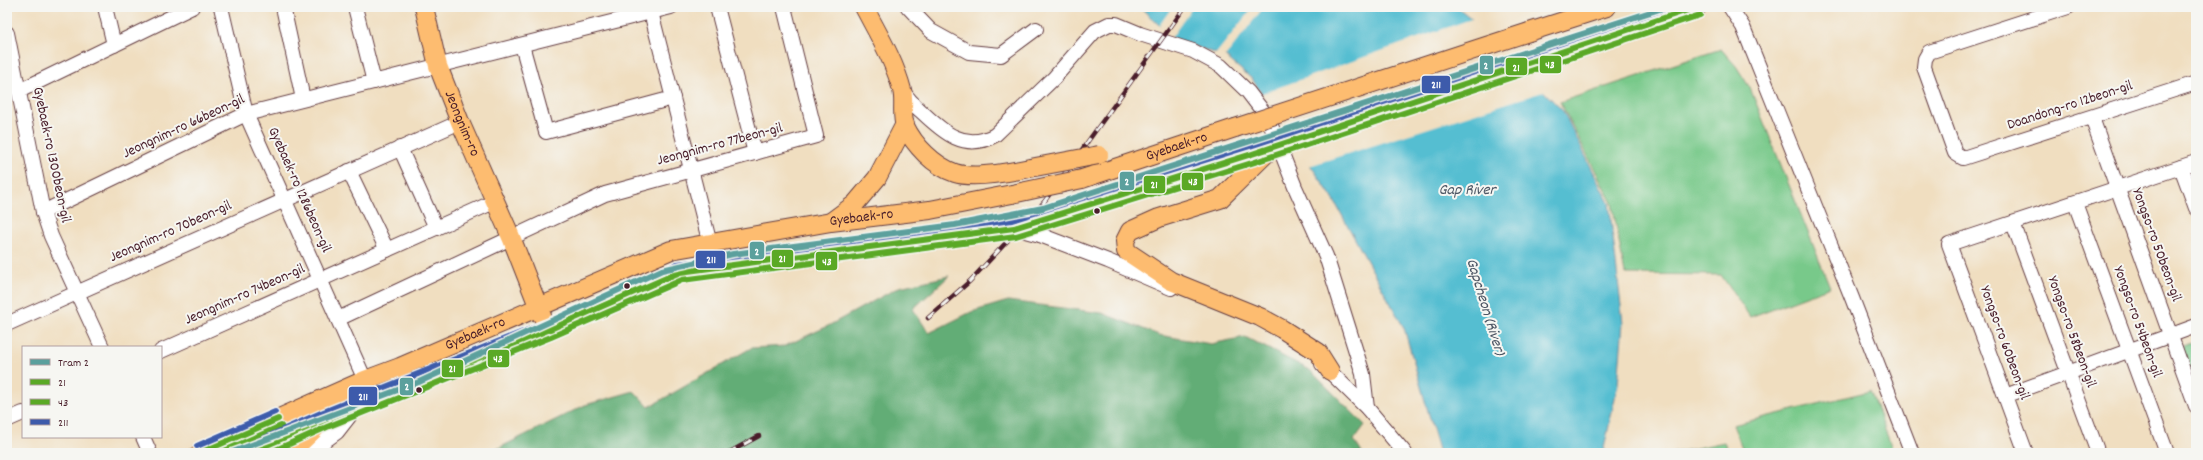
<svg xmlns="http://www.w3.org/2000/svg" width="2203" height="460" font-family="Dekko,sans-serif">
<rect width="100%" height="100%" fill="#f6f6f2"/>
<filter id="ink" filterUnits="userSpaceOnUse"><feTurbulence type="fractalNoise" baseFrequency=".025" numOctaves="2"/><feDisplacementMap in="SourceGraphic" scale="8" xChannelSelector="R" yChannelSelector="G"/><feConvolveMatrix kernelMatrix="1 2 1 2 8 2 1 2 1" color-interpolation-filters="sRGB"/></filter>
<filter id="wash" filterUnits="userSpaceOnUse"><feTurbulence type="fractalNoise" baseFrequency=".012" numOctaves="4" result="noise"/><feDisplacementMap in="SourceGraphic" scale="16" xChannelSelector="R" yChannelSelector="G"/><feGaussianBlur stdDeviation="0.9" result="paint"/><feColorMatrix in="noise" values="0 0 0 0 0 0 0 0 0 0 0 0 0 0 0 0 0 1.4 0 .05"/><feComposite in="paint" operator="in"/></filter>
<g filter="url(#wash)">
<rect width="100%" height="100%" fill="#f0dec0"/>
<g fill="#78c98a" stroke="#61745a">
<path d="M1721,49L1736,66L1750,88L1830,287L1750,317L1721,275L1625,274L1612,203L1560,102Z"/>
<path d="M2196,341V394L2180,352L2184,346Z"/>
<path d="M1870,391L1894,453H1744L1733,425Z"/>
<path d="M1724,442L1729,453H1673Z"/>
</g>
<path fill="#62ad76" stroke="#566650" d="M949,276L913,309L929,333L971,312L1008,301L1102,313L1159,335L1211,344L1245,337L1310,370L1365,425L1354,440L1362,453H489L585,405L634,391L649,407L751,348L785,346L828,326L899,287Z"/>
<path fill="#55bed1" stroke="#506e7e" d="M1140,7H1457L1472,19L1563,111L1609,203L1623,323L1618,384L1603,453H1440L1404,328L1332,197L1252,79L1226,57L1174,39Z"/>
<g fill="#f0dec0">
<path d="M1172,7H1193L1171,38L1158,27Z"/>
<path d="M1253,7H1264L1224,58L1215,55Z"/>
<path d="M1474,18L1546,91L1309,166L1260,94Z"/>
</g>
</g>
<g filter="url(#ink)">
<g fill="none" stroke-linecap="round" stroke-linejoin="round">
<g stroke="#633c41" stroke-width="16">
<g id="minor">
<path d="M105,7L114,45"/>
<path d="M221,7L246,114L365,380"/>
<path d="M283,7L303,99"/>
<path d="M355,7L374,82"/>
<path d="M717,7L755,153"/>
<path d="M908,7L931,31L969,52L1001,55L1036,29"/>
<path d="M1730,7L1743,27L1852,298L1912,453"/>
<path d="M2068,7L1929,52L1925,59L1924,67L1955,153L1963,158L2196,83"/>
<path d="M651,12L710,244"/>
<path d="M7,33L43,212L51,236L102,347"/>
<path d="M522,45L546,132L673,98"/>
<path d="M19,91L192,7"/>
<path d="M903,91C908,100 914,105 922,112C943,132 965,152 995,135L1054,78L1095,31L1109,24H1116L1140,34L1193,51L1221,66L1248,92L1268,118L1295,187L1326,256L1363,374L1367,408"/>
<path d="M2092,118L2196,406"/>
<path d="M400,148L436,228"/>
<path d="M2181,167L2196,208"/>
<path d="M349,171L387,250"/>
<path d="M2075,203L2167,453"/>
<path d="M43,212L246,114L671,7"/>
<path d="M2013,223L2098,453"/>
<path d="M1040,235L1108,261L1171,288"/>
<path d="M338,319L605,194L816,136L784,7"/>
<path d="M7,324L460,122"/>
<path d="M161,351L496,201"/>
<path d="M1322,364L1367,408L1405,453"/>
<path d="M2005,396L2196,326"/>
<path d="M7,420L23,413"/>
<path d="M143,437L150,453"/>
<path d="M308,453L337,432L355,409"/>
<path d="M2026,453L1949,244L2196,162"/>
</g>
</g>
<g stroke="#633c41" stroke-width="20">
<g id="major">
<path id="s1" d="M424,7L438,66L460,122L511,237L542,316"/>
<path d="M864,7C878,34 894,60 902,90C905,101 901,115 905,126C914,145 934,166 955,173C973,179 1011,172 1030,168"/>
<path d="M1529,32L1607,7"/>
<path d="M1546,58L1697,7"/>
<path d="M1274,146L1220,199L1159,218L1130,231L1125,241L1126,251L1171,281L1260,317L1282,329L1318,352L1330,371"/>
<path id="s2" d="M1082,179L1235,128"/>
<path d="M1071,212L1252,154"/>
<path d="M832,221L855,204L877,178L905,124"/>
<path id="s3" d="M200,453L365,380L400,367L671,250L831,222L930,210L1012,194"/>
<path d="M249,453L324,420L548,330L680,272L984,233"/>
<path d="M290,453L316,428"/>
</g>
</g>
<use href="#minor" stroke="#fff" stroke-width="14"/>
<use href="#major" stroke="#fdbc6f" stroke-width="18"/>
<g stroke="#4a1f2b" stroke-width="4.5">
<g id="rail">
<path d="M928,318L970,281L1044,202L1185,7"/>
<path d="M728,453L759,436"/>
</g>
</g>
<use href="#rail" stroke="#f6f6f2" stroke-width="3" stroke-dasharray="9" stroke-linecap="butt"/>
<g stroke="#633c41" stroke-width="16" stroke-linecap="butt">
<path id="minor-bridge" d="M1014,228L1040,235"/>
</g>
<g stroke="#633c41" stroke-width="20" stroke-linecap="butt">
<g id="major-bridge">
<path d="M1235,128L1529,32"/>
<path d="M1252,154L1546,58"/>
<path d="M1030,168L1099,155"/>
<path d="M1012,194L1082,179"/>
<path d="M984,233L1014,228L1071,212"/>
</g>
</g>
<use href="#minor-bridge" stroke="#fff" stroke-width="14"/>
<use href="#major-bridge" stroke="#fdbc6f" stroke-width="18"/>
<g stroke="#f6f6f2" stroke-width="9">
<g id="bus-1">
<path d="M200,453L278,419"/>
<path d="M249,453L324,420L548,330L680,272L1014,228L1252,154L1697,7"/>
</g>
</g>
<g stroke="#f6f6f2" stroke-width="9">
<g id="bus-2">
<path d="M220,453L281,426"/>
<path d="M269,453L327,427L551,337L682,280L1016,236L1255,162L1700,15"/>
</g>
</g>
<g stroke="#f6f6f2" stroke-width="9">
<g id="bus-3">
<path d="M197,446L275,412"/>
<path d="M246,446L321,413L545,323L677,264L1012,220L1250,146L1671,7"/>
</g>
</g>
<use href="#bus-1" stroke="#5aa925" stroke-width="6"/>
<use href="#bus-2" stroke="#5aa925" stroke-width="6"/>
<use href="#bus-3" stroke="#3d5bab" stroke-width="6"/>
<g stroke="#f6f6f2" stroke-width="9">
<path id="tram-1" d="M230,453L419,382L662,270L733,254L955,225L1043,208L1666,7"/>
</g>
<use href="#tram-1" stroke="#5ba09d" stroke-width="6"/>
</g>
</g>
<g fill="#4a1f2b" stroke="#f6f6f2" stroke-width="1.5">
<circle cx="1097" cy="211" r="3.5"/>
<circle cx="627" cy="286" r="3.5"/>
<circle cx="419" cy="390" r="3.5"/>
</g>
<g text-anchor="middle" dominant-baseline="central" stroke-width="4" stroke-linejoin="round" paint-order="stroke">
<g font-size="15" fill="#4a1f2b" stroke="#f6f6f2">
<text transform="translate(2070 106) rotate(-18)">Doandong-ro 12beon-gil</text>
<text stroke="none"><textPath href="#s1" startOffset="123">Jeongnim-ro</textPath></text>
<text transform="translate(184 127) rotate(-25)">Jeongnim-ro 66beon-gil</text>
<text transform="translate(720 145) rotate(-15)">Jeongnim-ro 77beon-gil</text>
<text stroke="none"><textPath href="#s2" startOffset="100">Gyebaek-ro</textPath></text>
<text transform="translate(51 155) rotate(78)">Gyebaek-ro 1300beon-gil</text>
<text transform="translate(299 190) rotate(66)">Gyebaek-ro 1286beon-gil</text>
<text stroke="none"><textPath href="#s3" startOffset="706">Gyebaek-ro</textPath></text>
<text transform="translate(171 232) rotate(-24)">Jeongnim-ro 70beon-gil</text>
<text transform="translate(2156 245) rotate(70)">Yongso-ro 50beon-gil</text>
<text transform="translate(245 295) rotate(-24)">Jeongnim-ro 74beon-gil</text>
<text transform="translate(2137 322) rotate(70)">Yongso-ro 54beon-gil</text>
<text transform="translate(2071 332) rotate(70)">Yongso-ro 58beon-gil</text>
<text stroke="none"><textPath href="#s3" startOffset="300">Gyebaek-ro</textPath></text>
<text transform="translate(2004 343) rotate(70)">Yongso-ro 60beon-gil</text>
</g>
<g font-size="16" font-style="italic" fill="#4e5765" stroke="#f6f6f2">
<text x="1467" y="190">Gap River</text>
<text transform="translate(1485 307) rotate(73)">Gapcheon (River)</text>
</g>
</g>
<g stroke="#f6f6f2" stroke-width="1.5">
<rect x="1539" y="55" width="23" height="19" rx="4" fill="#5aa925"/>
<rect x="1479" y="55" width="15" height="20" rx="4" fill="#5ba09d"/>
<rect x="1505" y="57" width="23" height="19" rx="4" fill="#5aa925"/>
<rect x="1421" y="75" width="30" height="19" rx="4" fill="#3d5bab"/>
<rect x="1119" y="171" width="16" height="20" rx="4" fill="#5ba09d"/>
<rect x="1181" y="172" width="23" height="19" rx="4" fill="#5aa925"/>
<rect x="1143" y="175" width="23" height="19" rx="4" fill="#5aa925"/>
<rect x="749" y="241" width="16" height="19" rx="4" fill="#5ba09d"/>
<rect x="771" y="249" width="23" height="19" rx="4" fill="#5aa925"/>
<rect x="695" y="250" width="31" height="19" rx="4" fill="#3d5bab"/>
<rect x="815" y="251" width="23" height="20" rx="4" fill="#5aa925"/>
<rect x="487" y="349" width="23" height="19" rx="4" fill="#5aa925"/>
<rect x="441" y="359" width="23" height="19" rx="4" fill="#5aa925"/>
<rect x="399" y="377" width="15" height="19" rx="4" fill="#5ba09d"/>
<rect x="348" y="386" width="30" height="20" rx="4" fill="#3d5bab"/>
</g>
<g font-size="11" text-anchor="middle" font-weight="bold" fill="#fff">
<text x="1550" y="68">43</text>
<text x="1486" y="69">2</text>
<text x="1516" y="71">21</text>
<text x="1436" y="88">211</text>
<text x="1127" y="185">2</text>
<text x="1193" y="185">43</text>
<text x="1154" y="188">21</text>
<text x="757" y="255">2</text>
<text x="782" y="262">21</text>
<text x="711" y="263">211</text>
<text x="827" y="265">43</text>
<text x="498" y="362">43</text>
<text x="452" y="372">21</text>
<text x="407" y="390">2</text>
<text x="363" y="400">211</text>
</g>
<rect width="2203" height="460" fill="none" stroke="#f6f6f2" stroke-width="24"/>
<rect x="22" y="346" width="140" height="92" fill="#f6f6f2" stroke="#b1a0a2"/>
<rect x="30" y="359" width="20" height="6" fill="#5ba09d" stroke="#b1a0a2"/>
<text x="58" y="366" font-size="12" fill="#4a1f2b">Tram 2</text>
<rect x="30" y="379" width="20" height="6" fill="#5aa925" stroke="#b1a0a2"/>
<text x="58" y="386" font-size="12" fill="#4a1f2b">21</text>
<rect x="30" y="399" width="20" height="6" fill="#5aa925" stroke="#b1a0a2"/>
<text x="58" y="406" font-size="12" fill="#4a1f2b">43</text>
<rect x="30" y="419" width="20" height="6" fill="#3d5bab" stroke="#b1a0a2"/>
<text x="58" y="426" font-size="12" fill="#4a1f2b">211</text>
</svg>
